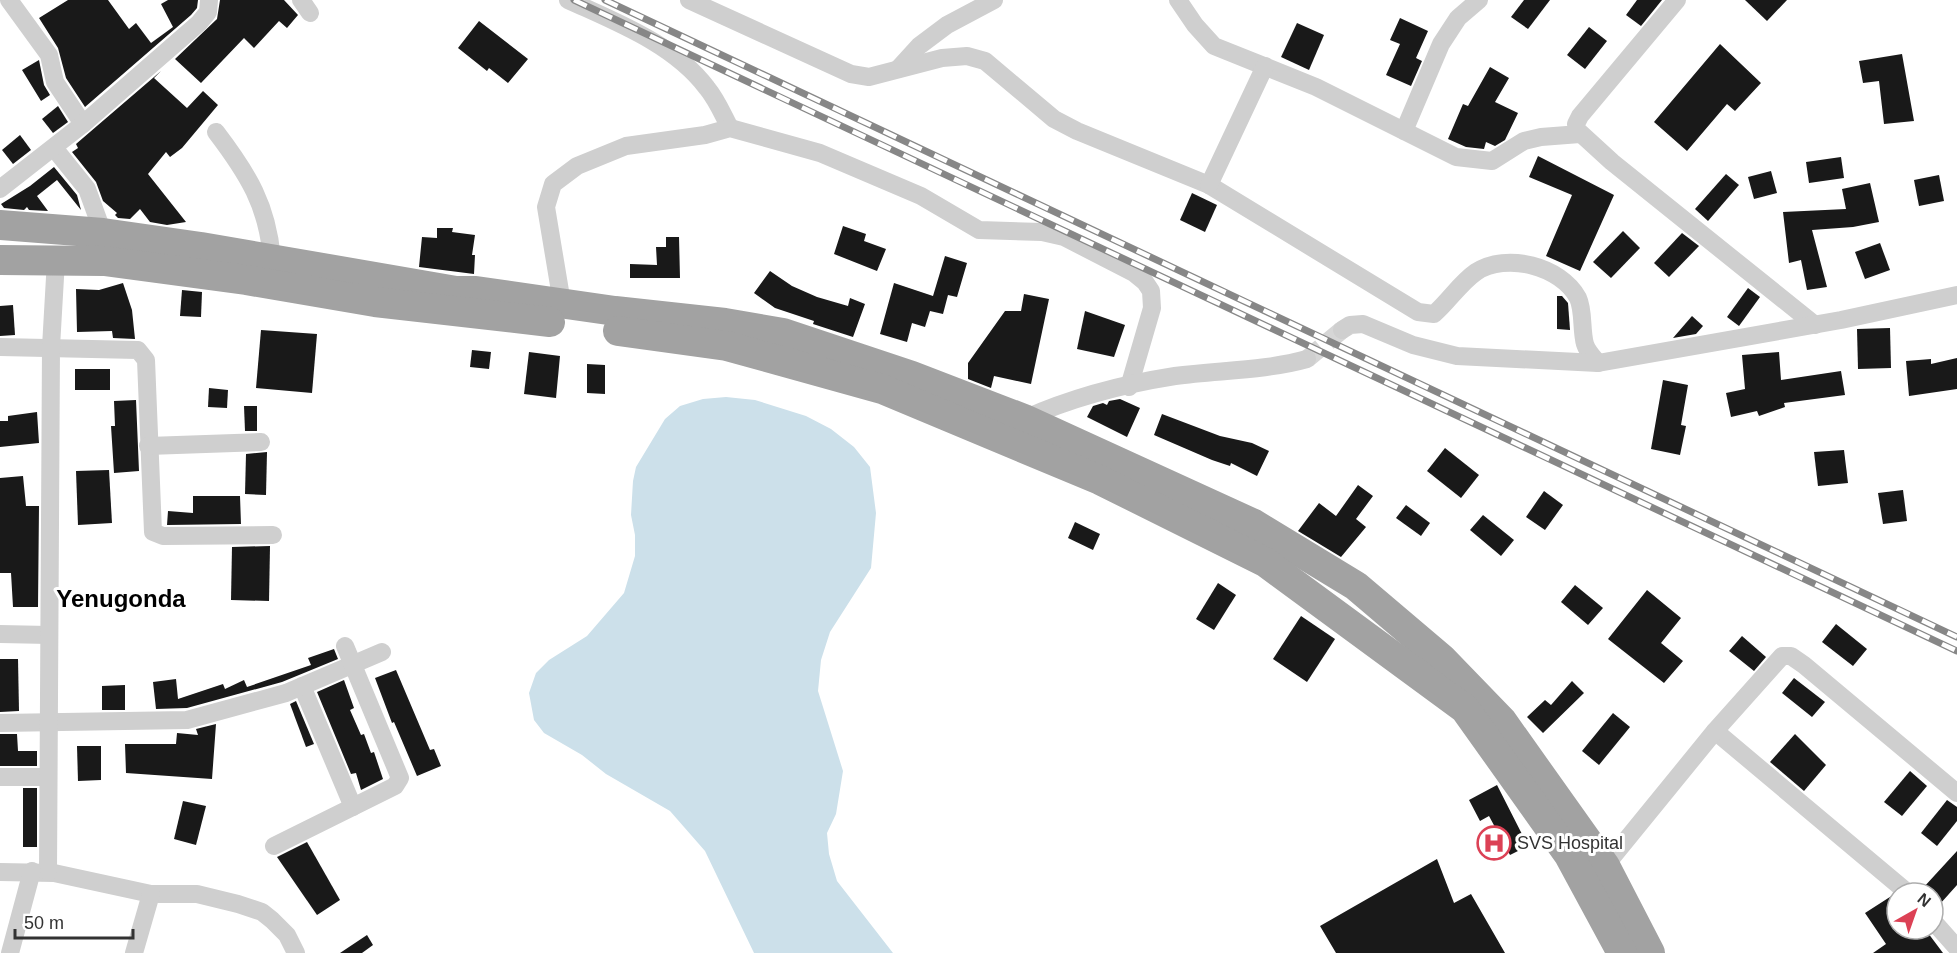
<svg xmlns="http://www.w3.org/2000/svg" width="1957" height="953" font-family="Arial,sans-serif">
<rect width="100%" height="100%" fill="#fff"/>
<path fill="#cce0ea" d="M726,397L755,400L806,416L831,429L854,447L870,467L876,513L871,568L830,632L821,660L818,691L843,771L836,814L827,833L829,854L837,881L893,953H754L705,851L670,811L606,774L582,755L544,733L534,720L529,693L536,673L549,660L587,636L624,593L635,556V535L631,515L633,481L636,467L665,419L680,406L703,399Z"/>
<g fill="#191919">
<path d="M68,0H108L129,29L136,23L151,43L173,27L161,4L168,0H198L197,8L191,15L85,107L66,78L58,48L39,18Z"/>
<path d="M220,0H284L298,15L287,28L279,21L254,48L244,38L201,83L175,59L217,19Z"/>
<path d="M1524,0H1550L1528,29L1511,17Z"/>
<path d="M1637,0H1662L1641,26L1626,15Z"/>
<path d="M1745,0H1787L1767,21Z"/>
<path d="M1400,18L1428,31L1416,58L1422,61L1411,86L1386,75L1400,44L1390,40Z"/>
<path d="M479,21L528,59L508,83L489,68L487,71L458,48Z"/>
<path d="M1297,23L1324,35L1309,70L1281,57Z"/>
<path d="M1589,27L1607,41L1585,69L1567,55Z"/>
<path d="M1720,44L1761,83L1735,111L1727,104L1687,151L1654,122Z"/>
<path d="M1902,54L1914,121L1884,124L1879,81L1863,83L1859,61Z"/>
<path d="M39,60L44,85L50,95L41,101L22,70Z"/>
<path d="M1490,67L1509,78L1495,102L1518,113L1505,140L1495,146L1486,142L1484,149L1466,147L1448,139L1463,104L1468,106Z"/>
<path d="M161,71L154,78L187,108L203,91L218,105L182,148L170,157L166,152L148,174L186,222L167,225L150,222L140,209L130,219L118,218L115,215L117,213L103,201L96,182L72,152L78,148L76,144Z"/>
<path d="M58,106L68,122L53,133L42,119Z"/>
<path d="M20,135L31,150L13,164L2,150Z"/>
<path d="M1538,156L1614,195L1580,271L1546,256L1572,195L1529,177Z"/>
<path d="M1841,157L1844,178L1809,183L1806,162Z"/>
<path d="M54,167L77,195L81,210L57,180L37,196L48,211L29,210L27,207L24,210L4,208L1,204L30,186Z"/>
<path d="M1771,171L1777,193L1754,199L1748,177Z"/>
<path d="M1726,174L1739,185L1708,221L1695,209Z"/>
<path d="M1939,175L1944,201L1919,206L1914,180Z"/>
<path d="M1870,183L1879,222L1853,227L1812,230L1827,287L1807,290L1801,260L1789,263L1783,212L1846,209L1842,189Z"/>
<path d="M1192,193L1217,205L1205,232L1180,220Z"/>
<path d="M843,226L866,234L864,241L886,249L877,271L834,254Z"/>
<path d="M437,228H453L452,232L475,235L472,255H475L474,274L419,267L422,237L437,238Z"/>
<path d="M1623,231L1640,248L1611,278L1593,262Z"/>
<path d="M1682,233L1699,246L1669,277L1654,263Z"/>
<path d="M666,237H679L680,278H630V264L657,265L656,247H666Z"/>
<path d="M1880,243L1890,270L1865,279L1855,252Z"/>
<path d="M945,256L967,263L957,297L948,295L943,314L930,311L925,327L912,323L907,342L880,334L894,283L933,296Z"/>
<path d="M770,271L792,286L817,297L848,306L850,298L865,304L853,337L813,324L814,321L775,308L754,293Z"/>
<path d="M123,283L132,310L135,339L113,338L112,331L77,332L76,289L99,290Z"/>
<path d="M1748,288L1760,297L1739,326L1727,317Z"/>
<path d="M182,290L202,292L201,317L180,316Z"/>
<path d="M1024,294L1049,299L1031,384L994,376L991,388L968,379V363L1005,311H1021Z"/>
<path d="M1557,296H1562L1568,303L1570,330L1557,329Z"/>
<path d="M13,305L15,335L0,336V306Z"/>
<path d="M1085,311L1125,325L1114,357L1077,349Z"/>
<path d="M1692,316L1703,326L1696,334L1673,338Z"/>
<path d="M1890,328L1891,368L1858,369L1857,329Z"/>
<path d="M261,330L317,334L312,393L256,388Z"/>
<path d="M472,350L491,352L489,369L470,367Z"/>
<path d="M529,352L560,356L556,398L524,394Z"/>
<path d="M1779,352L1781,380L1841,371L1845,395L1784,403L1785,407L1759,416L1757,411L1731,417L1726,393L1745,389L1742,355Z"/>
<path d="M1957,358V389L1909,396L1906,361L1931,359V364Z"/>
<path d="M587,364L605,365V394L587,393Z"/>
<rect x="75" y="369" width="35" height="21"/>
<path d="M1663,380L1688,385L1681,425L1686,426L1680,455L1651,449Z"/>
<path d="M209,388L228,390L227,408L208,407Z"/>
<path d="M1120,399L1140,408L1127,437L1087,417L1093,406L1103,403L1107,405L1109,401Z"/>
<path d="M136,400L139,471L114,473L111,426H115L114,401Z"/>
<path d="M244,406H257V431H245Z"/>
<path d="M37,412L39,443L0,447V421H8V416Z"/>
<path d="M1162,414L1220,436L1252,443L1269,451L1257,476L1231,463L1230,466L1212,460L1154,435Z"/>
<path d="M1445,448L1479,475L1461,498L1427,471Z"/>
<path d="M1844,450L1848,483L1818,486L1814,452Z"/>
<path d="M267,452L266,495L245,494L246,454Z"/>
<path d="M109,470L112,523L78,525L76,471Z"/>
<path d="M23,476L26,506H39L38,607H13L11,573H0V478Z"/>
<path d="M1358,485L1373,496L1356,519L1366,527L1341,557L1298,531L1319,503L1336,516Z"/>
<path d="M1903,490L1907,521L1883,524L1878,493Z"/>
<path d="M1544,491L1563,505L1545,530L1526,517Z"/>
<path d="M193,496H240L241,524L167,525L168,511L193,513Z"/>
<path d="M1406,505L1430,523L1421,536L1396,518Z"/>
<path d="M1483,515L1514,540L1501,556L1470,530Z"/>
<path d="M1075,522L1100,534L1093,550L1068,538Z"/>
<path d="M270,546L269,601L231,600L232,547Z"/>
<path d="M1218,583L1236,595L1214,630L1196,619Z"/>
<path d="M1575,585L1603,608L1588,625L1561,602Z"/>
<path d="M1647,590L1681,618L1661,643L1683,661L1664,683L1608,639Z"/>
<path d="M1301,616L1335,639L1307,682L1273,659Z"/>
<path d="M1836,624L1867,649L1853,666L1822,642Z"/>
<path d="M1742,636L1766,657L1754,671L1729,651Z"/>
<path d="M334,649L338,659L282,682L187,708L156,709L153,682L176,679L178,699L223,684L225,689L244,680L247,687L311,665L308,658Z"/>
<path d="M0,659H18L19,711L0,712Z"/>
<path d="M396,670L430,750L434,749L441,766L417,776L394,722L392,723L375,678Z"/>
<path d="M1794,678L1825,702L1812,717L1782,693Z"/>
<path d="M344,680L354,708L350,710L361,735L364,734L371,753L374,752L383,779L361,790L356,773L351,774L317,692Z"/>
<path d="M1572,681L1584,693L1543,733L1527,717L1545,700L1551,705Z"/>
<path d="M125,685V710H102V686Z"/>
<path d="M296,701L314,744L306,747L290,704Z"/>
<path d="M1613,713L1630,727L1599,765L1582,751Z"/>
<path d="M216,724L212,779L126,773L125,744H176L177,733L198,735L196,729Z"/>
<path d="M0,734H17L18,751H37V766H0Z"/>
<path d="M1795,734L1826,765L1804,791L1770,762Z"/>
<path d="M77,746H101V780L78,781Z"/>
<path d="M1910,771L1927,786L1902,816L1884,802Z"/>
<path d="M1497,785L1528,846L1510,855L1489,816L1480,821L1469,800Z"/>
<rect x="23" y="788" width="14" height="59"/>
<path d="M1947,800L1957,807V821L1937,846L1921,833Z"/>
<path d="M183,801L206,806L196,845L174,839Z"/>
<path d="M307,842L340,900L317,915L277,857Z"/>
<path d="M1957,851V885L1940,904L1933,897V893L1923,888Z"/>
<path d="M1437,859L1454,903L1471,894L1505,953H1336L1320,926Z"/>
<path d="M1893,895L1897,898V929H1925L1943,953H1873L1886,944L1865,913Z"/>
<path d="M367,935L373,945L362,953H340Z"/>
</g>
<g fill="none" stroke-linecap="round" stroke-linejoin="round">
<path stroke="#d6d6d6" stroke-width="18" stroke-dasharray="18 9" stroke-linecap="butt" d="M1307,359L1342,330"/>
<g stroke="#cfcfcf" stroke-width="18">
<path d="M9,0L49,55L55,82L83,124"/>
<path d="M301,0L310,13"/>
<path d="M568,0C616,22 674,44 707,88C717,100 723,115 730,128"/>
<path d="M689,0L851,74L869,77L942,58L967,56L985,61L1054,119L1077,131L1209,185L1418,312L1434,314C1449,301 1460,283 1476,272C1506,252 1561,266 1578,298C1584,311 1581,330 1585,344C1587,351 1593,357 1598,363"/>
<path d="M1178,0L1195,25L1214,46L1316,87L1456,157L1492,161L1524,141L1541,137L1580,134"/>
<path d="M1677,0L1580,116L1576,124L1577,130L1612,162L1815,325"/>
<path d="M898,69L919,46L947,25L994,0"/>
<path d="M1404,131L1441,44L1458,18L1479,0"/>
<path d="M216,132C248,174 268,206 272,260"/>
<path d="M54,148L87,189L103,233"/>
<path d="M1209,185L1265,66"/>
<path d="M0,189L83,124L199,23L208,12L209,0"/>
<path d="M562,303L546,207L553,184L577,166L626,146L705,135L730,128L820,153L921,196L979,230L1042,232L1064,237L1134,273L1145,282L1151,291L1152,308L1129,387"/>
<path d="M1342,330L1350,325L1363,324L1413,345L1457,356L1598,363L1841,320L1957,295"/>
<path d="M0,347L138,350L146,360L153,532L163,536L273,535"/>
<path d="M1024,419C1071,398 1124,384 1175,376C1219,370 1264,371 1307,359"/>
<path d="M148,446L261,442"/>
<path d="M0,634L49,635"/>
<path d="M302,686L353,807"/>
<path d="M0,723L187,720L286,693L382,652"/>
<path d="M1715,731L1908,893"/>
<path d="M0,777H47"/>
<path d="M274,846L395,786L400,778L345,646"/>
<path d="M1605,866L1715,731L1782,656H1791L1804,665L1957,793"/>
<path d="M0,872L54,873L151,894H197L238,904L262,912L272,920L287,935L296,953"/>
<path d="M48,872L51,347L56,260"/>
<path d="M1933,921L1957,948"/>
<path d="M10,953L32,871"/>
<path d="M134,953L151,894"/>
</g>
<g stroke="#a2a2a2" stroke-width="30">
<path d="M0,225L103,233L201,247L456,291H476L615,311L725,323L783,333L912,376L1024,419L1254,524L1356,586L1442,659L1502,721L1605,866L1650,953"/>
<path d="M0,260L104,261L246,280L375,302L550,322"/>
<path d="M618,331L727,346L882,389L1100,480L1265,562L1465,709L1569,855L1622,953"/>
</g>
<g stroke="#878787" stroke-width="7">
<g id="rail">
<path d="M574,0L1957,651"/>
<path d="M605,0L1957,637"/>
</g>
</g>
<use href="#rail" stroke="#fff" stroke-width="4.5" stroke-dasharray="14" stroke-linecap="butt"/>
</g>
<defs>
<g id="hospital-ring" transform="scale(1.725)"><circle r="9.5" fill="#fff" stroke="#dc4155" stroke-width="1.5"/><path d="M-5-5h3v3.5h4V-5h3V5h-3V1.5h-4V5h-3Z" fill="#dc4155"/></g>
</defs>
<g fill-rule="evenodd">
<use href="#hospital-ring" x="1494" y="843"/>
</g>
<g text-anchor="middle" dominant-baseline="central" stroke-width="6" stroke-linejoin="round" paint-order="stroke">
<g font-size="18" fill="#323232" stroke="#fff" text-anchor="start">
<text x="1517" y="843">SVS Hospital</text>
</g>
<g font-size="24" font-weight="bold" fill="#000" stroke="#fff">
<text x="121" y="598">Yenugonda</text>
</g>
</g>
<g transform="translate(1915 911) rotate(40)"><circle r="28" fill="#ffffff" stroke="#adadad" stroke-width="1.5"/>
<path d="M0-4.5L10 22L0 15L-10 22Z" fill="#dc4155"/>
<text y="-9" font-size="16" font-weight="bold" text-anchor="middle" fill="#323232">N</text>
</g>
<path d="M15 929v9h118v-9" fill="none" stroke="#323232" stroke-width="3"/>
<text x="24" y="929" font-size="18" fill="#323232" stroke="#ffffff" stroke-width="4.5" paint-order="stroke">50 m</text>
</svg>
